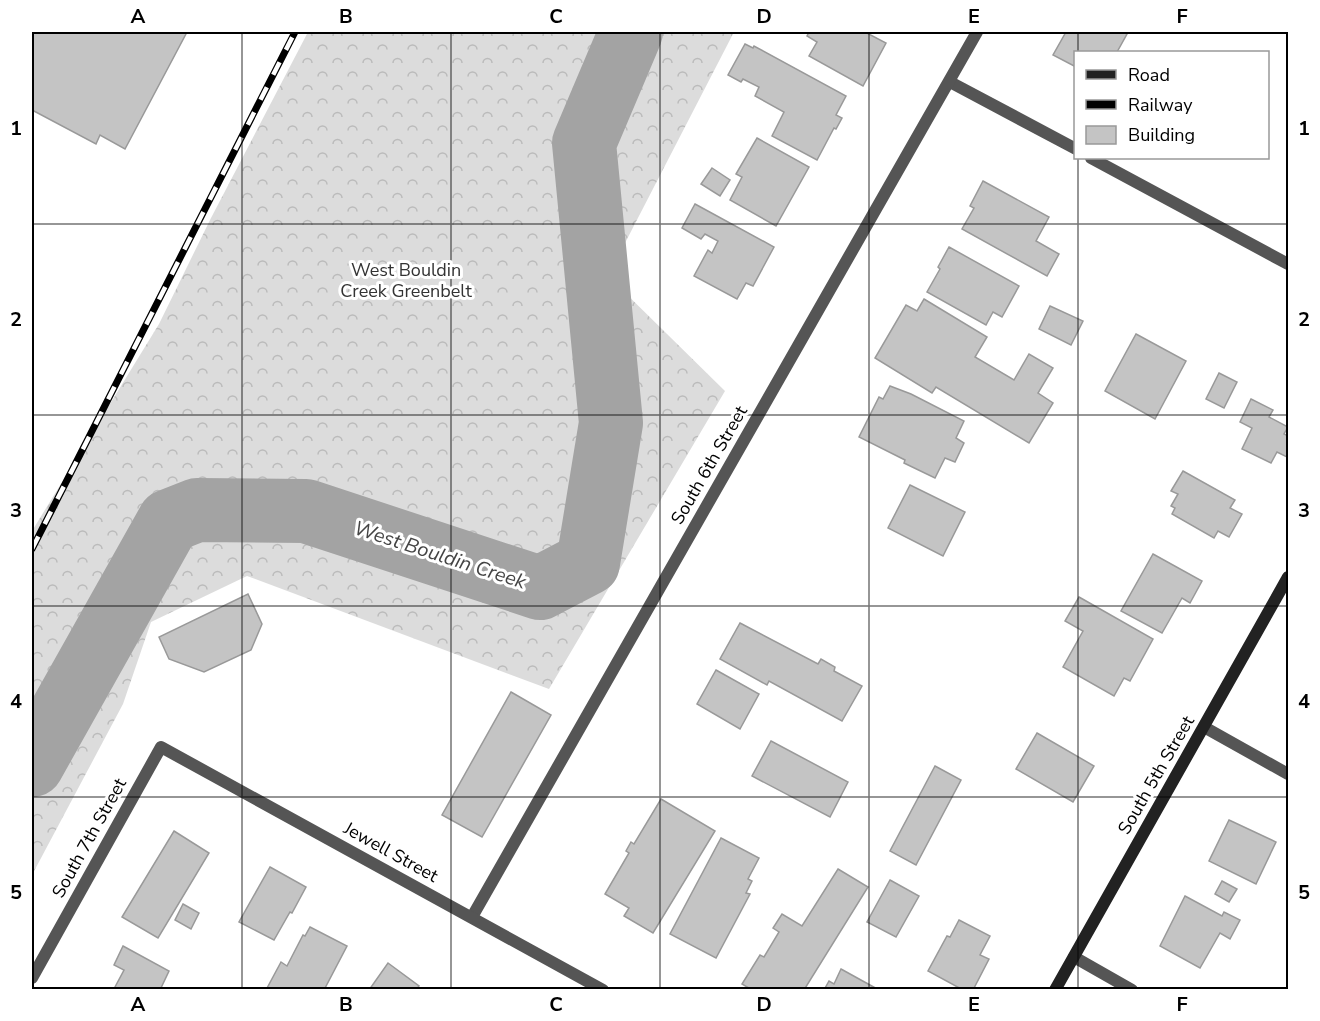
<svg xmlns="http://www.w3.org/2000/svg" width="1320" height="1021" font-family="'Nunito Sans',sans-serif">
<defs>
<pattern id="forest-crowns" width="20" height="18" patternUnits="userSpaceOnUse" patternTransform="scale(1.5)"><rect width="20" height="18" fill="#dcdcdc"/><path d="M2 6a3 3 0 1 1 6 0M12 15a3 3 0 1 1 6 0" fill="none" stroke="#bbb"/></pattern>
</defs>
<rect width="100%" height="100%" fill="#fff"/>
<path fill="url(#forest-crowns)" d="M308,32H734L608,276L725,391L549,689L247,576L151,622L123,704L32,875V531L159,324L211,218Z"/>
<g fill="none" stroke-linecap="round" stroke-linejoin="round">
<path stroke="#a3a3a3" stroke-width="64" d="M32,765L169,521L197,510L306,511L540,588L588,563L611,423L584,143L631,32"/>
</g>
<g fill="#c4c4c4" stroke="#999" stroke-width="1.5">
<path d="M32,32H187L125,149L100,135L96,144L32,110Z"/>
<path d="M809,32H865L886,43L863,86L809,56L817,42L807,36Z"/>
<path d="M1066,32H1123L1127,34L1117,52H1076V67L1053,55Z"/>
<path d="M745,44L753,48L754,46L846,96L836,115L842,118L836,129L834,128L817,160L772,136L784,112L755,96L759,87L743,79L741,82L728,75Z"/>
<path d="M757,138L809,167L776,226L730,200L742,177L736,174Z"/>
<path d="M712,168L730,180L720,196L701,184Z"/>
<path d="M983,181L1049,217L1036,241L1059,254L1047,276L962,229L974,208L970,206Z"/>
<path d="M695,204L774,247L753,286L746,283L737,299L694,276L708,250L712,253L718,241L705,234L701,239L682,228Z"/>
<path d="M949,247L1019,286L1002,317L993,312L986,325L927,292L940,269L938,267Z"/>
<path d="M924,299L987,337L975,357L1014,380L1029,354L1053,368L1038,393L1053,403L1029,443L936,387L932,393L875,358L906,305L917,311Z"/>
<path d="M1050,306L1083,321L1071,345L1039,329Z"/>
<path d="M1136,334L1186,361L1155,419L1105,391Z"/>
<path d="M1219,373L1237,382L1224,408L1206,399Z"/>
<path d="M890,386L911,394L964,421L956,438L964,443L955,462L945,458L935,478L904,463L905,460L859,437L879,397L883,399Z"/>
<path d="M1251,399L1273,410L1269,417L1288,427L1284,434L1288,436V454L1287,457L1277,452L1271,463L1242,449L1252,428L1240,422Z"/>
<path d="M1183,471L1235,500L1230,508L1242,514L1229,537L1218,531L1214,538L1172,514L1175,508L1171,506L1178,494L1171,491Z"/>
<path d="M910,485L965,512L943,556L888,528Z"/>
<path d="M1153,554L1202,581L1190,603L1182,598L1162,633L1121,611Z"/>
<path d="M248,594L262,624L251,650L204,672L169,659L159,637Z"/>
<path d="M1079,597L1153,639L1130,681L1124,678L1114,696L1063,667L1083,631L1065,621Z"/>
<path d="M740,623L818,664L821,659L835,667L834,671L862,686L842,721L769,681L767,685L720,659Z"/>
<path d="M716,670L759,694L740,729L697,704Z"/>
<path d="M511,692L551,715L482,837L442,815Z"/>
<path d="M1037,733L1094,766L1073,802L1016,769Z"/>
<path d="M771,741L848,782L830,817L752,776Z"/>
<path d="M935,766L961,780L916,865L890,851Z"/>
<path d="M661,799L715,831L653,933L624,916L629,908L605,894L629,853L626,851L631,842L634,844Z"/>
<path d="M1229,820L1276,842L1256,884L1209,861Z"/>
<path d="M174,831L209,853L158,938L122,917Z"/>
<path d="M721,838L759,858L748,879L752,881L746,893L750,894L716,958L670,934Z"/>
<path d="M270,867L306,887L292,913L290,912L274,940L239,922Z"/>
<path d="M838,869L868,887L804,990H752L742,984L760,955L764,957L779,932L773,928L782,914L802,926Z"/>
<path d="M890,880L919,896L896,937L867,922Z"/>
<path d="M1222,881L1237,889L1229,902L1215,894Z"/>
<path d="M1185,896L1222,916L1224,912L1240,920L1230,939L1220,933L1200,968L1160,946Z"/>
<path d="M183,904L199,913L191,929L175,920Z"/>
<path d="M959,920L990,936L980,955L989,959L973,990H963L928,971L947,936L950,937Z"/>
<path d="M310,927L347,946L324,990H266L281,962L287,966L303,935L305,936Z"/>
<path d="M123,946L169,971L160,990H119L115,987L124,970L114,965Z"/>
<path d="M388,963L419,986L416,990H369Z"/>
<path d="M841,969L879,990H824L829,981L834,984Z"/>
</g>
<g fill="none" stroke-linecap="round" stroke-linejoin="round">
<path stroke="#555" stroke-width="12" d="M1074,957L1132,990"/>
<g stroke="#555" stroke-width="12">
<path d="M950,82L1076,149"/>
<path d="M1091,158L1288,264"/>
<path d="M1204,727L1288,774"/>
<path d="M472,917L977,32"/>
<path d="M32,978L161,747L603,990"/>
</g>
<path stroke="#222" stroke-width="12" d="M1055,990L1288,577"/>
<g stroke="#000" stroke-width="7">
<path id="rail" d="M32,549L295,32"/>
</g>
<use href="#rail" stroke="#fff" stroke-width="4.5" stroke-dasharray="14" stroke-linecap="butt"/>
</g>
<path fill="none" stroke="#000" stroke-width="1.5" stroke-opacity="0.55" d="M242,32V990M451,32V990M660,32V990M869,32V990M1078,32V52M1078,158V990M32,224H1288M32,415H1288M32,606H1288M32,797H1288"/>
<g text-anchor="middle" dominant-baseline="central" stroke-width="6" stroke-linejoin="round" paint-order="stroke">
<g font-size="18" fill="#333" stroke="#fff">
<text x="406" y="270">West Bouldin<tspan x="406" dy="21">Creek Greenbelt</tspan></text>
</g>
<g font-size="18" fill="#000" stroke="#fff">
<text transform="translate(709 465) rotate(-60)">South 6th Street</text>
<text transform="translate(1156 775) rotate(-60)">South 5th Street</text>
<text transform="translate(89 838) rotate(-61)">South 7th Street</text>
<text transform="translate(391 852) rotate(29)">Jewell Street</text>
</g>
<g font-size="20" font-style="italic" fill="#444" stroke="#fff">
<text transform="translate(440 555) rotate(18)">West Bouldin Creek</text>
</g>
</g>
<rect width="1320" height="1021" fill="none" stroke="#ffffff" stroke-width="66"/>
<rect x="1074" y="51" width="195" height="108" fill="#ffffff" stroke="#999999" stroke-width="1.5"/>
<rect x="1086" y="70" width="30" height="9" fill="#222222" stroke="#999999" stroke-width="1.5"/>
<text x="1128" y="81" font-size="18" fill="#000000">Road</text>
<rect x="1086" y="100" width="30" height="9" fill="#000000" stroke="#999999" stroke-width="1.5"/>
<text x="1128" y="111" font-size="18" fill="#000000">Railway</text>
<rect x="1086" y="126" width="30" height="18" fill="#c4c4c4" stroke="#999999" stroke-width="1.5"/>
<text x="1128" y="141" font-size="18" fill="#000000">Building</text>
<rect x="33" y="33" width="1254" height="955" fill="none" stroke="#000" stroke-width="2"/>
<g font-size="20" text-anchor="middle" font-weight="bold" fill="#000">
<text x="138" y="23">A</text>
<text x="346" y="23">B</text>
<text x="556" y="23">C</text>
<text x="764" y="23">D</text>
<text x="974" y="23">E</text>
<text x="1182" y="23">F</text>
<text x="16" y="135">1</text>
<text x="1304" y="135">1</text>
<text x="16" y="326">2</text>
<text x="1304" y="326">2</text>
<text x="16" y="517">3</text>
<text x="1304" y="517">3</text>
<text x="16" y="708">4</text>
<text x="1304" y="708">4</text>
<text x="16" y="899">5</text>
<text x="1304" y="899">5</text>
<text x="138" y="1011">A</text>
<text x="346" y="1011">B</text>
<text x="556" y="1011">C</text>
<text x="764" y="1011">D</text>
<text x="974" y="1011">E</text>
<text x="1182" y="1011">F</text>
</g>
</svg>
